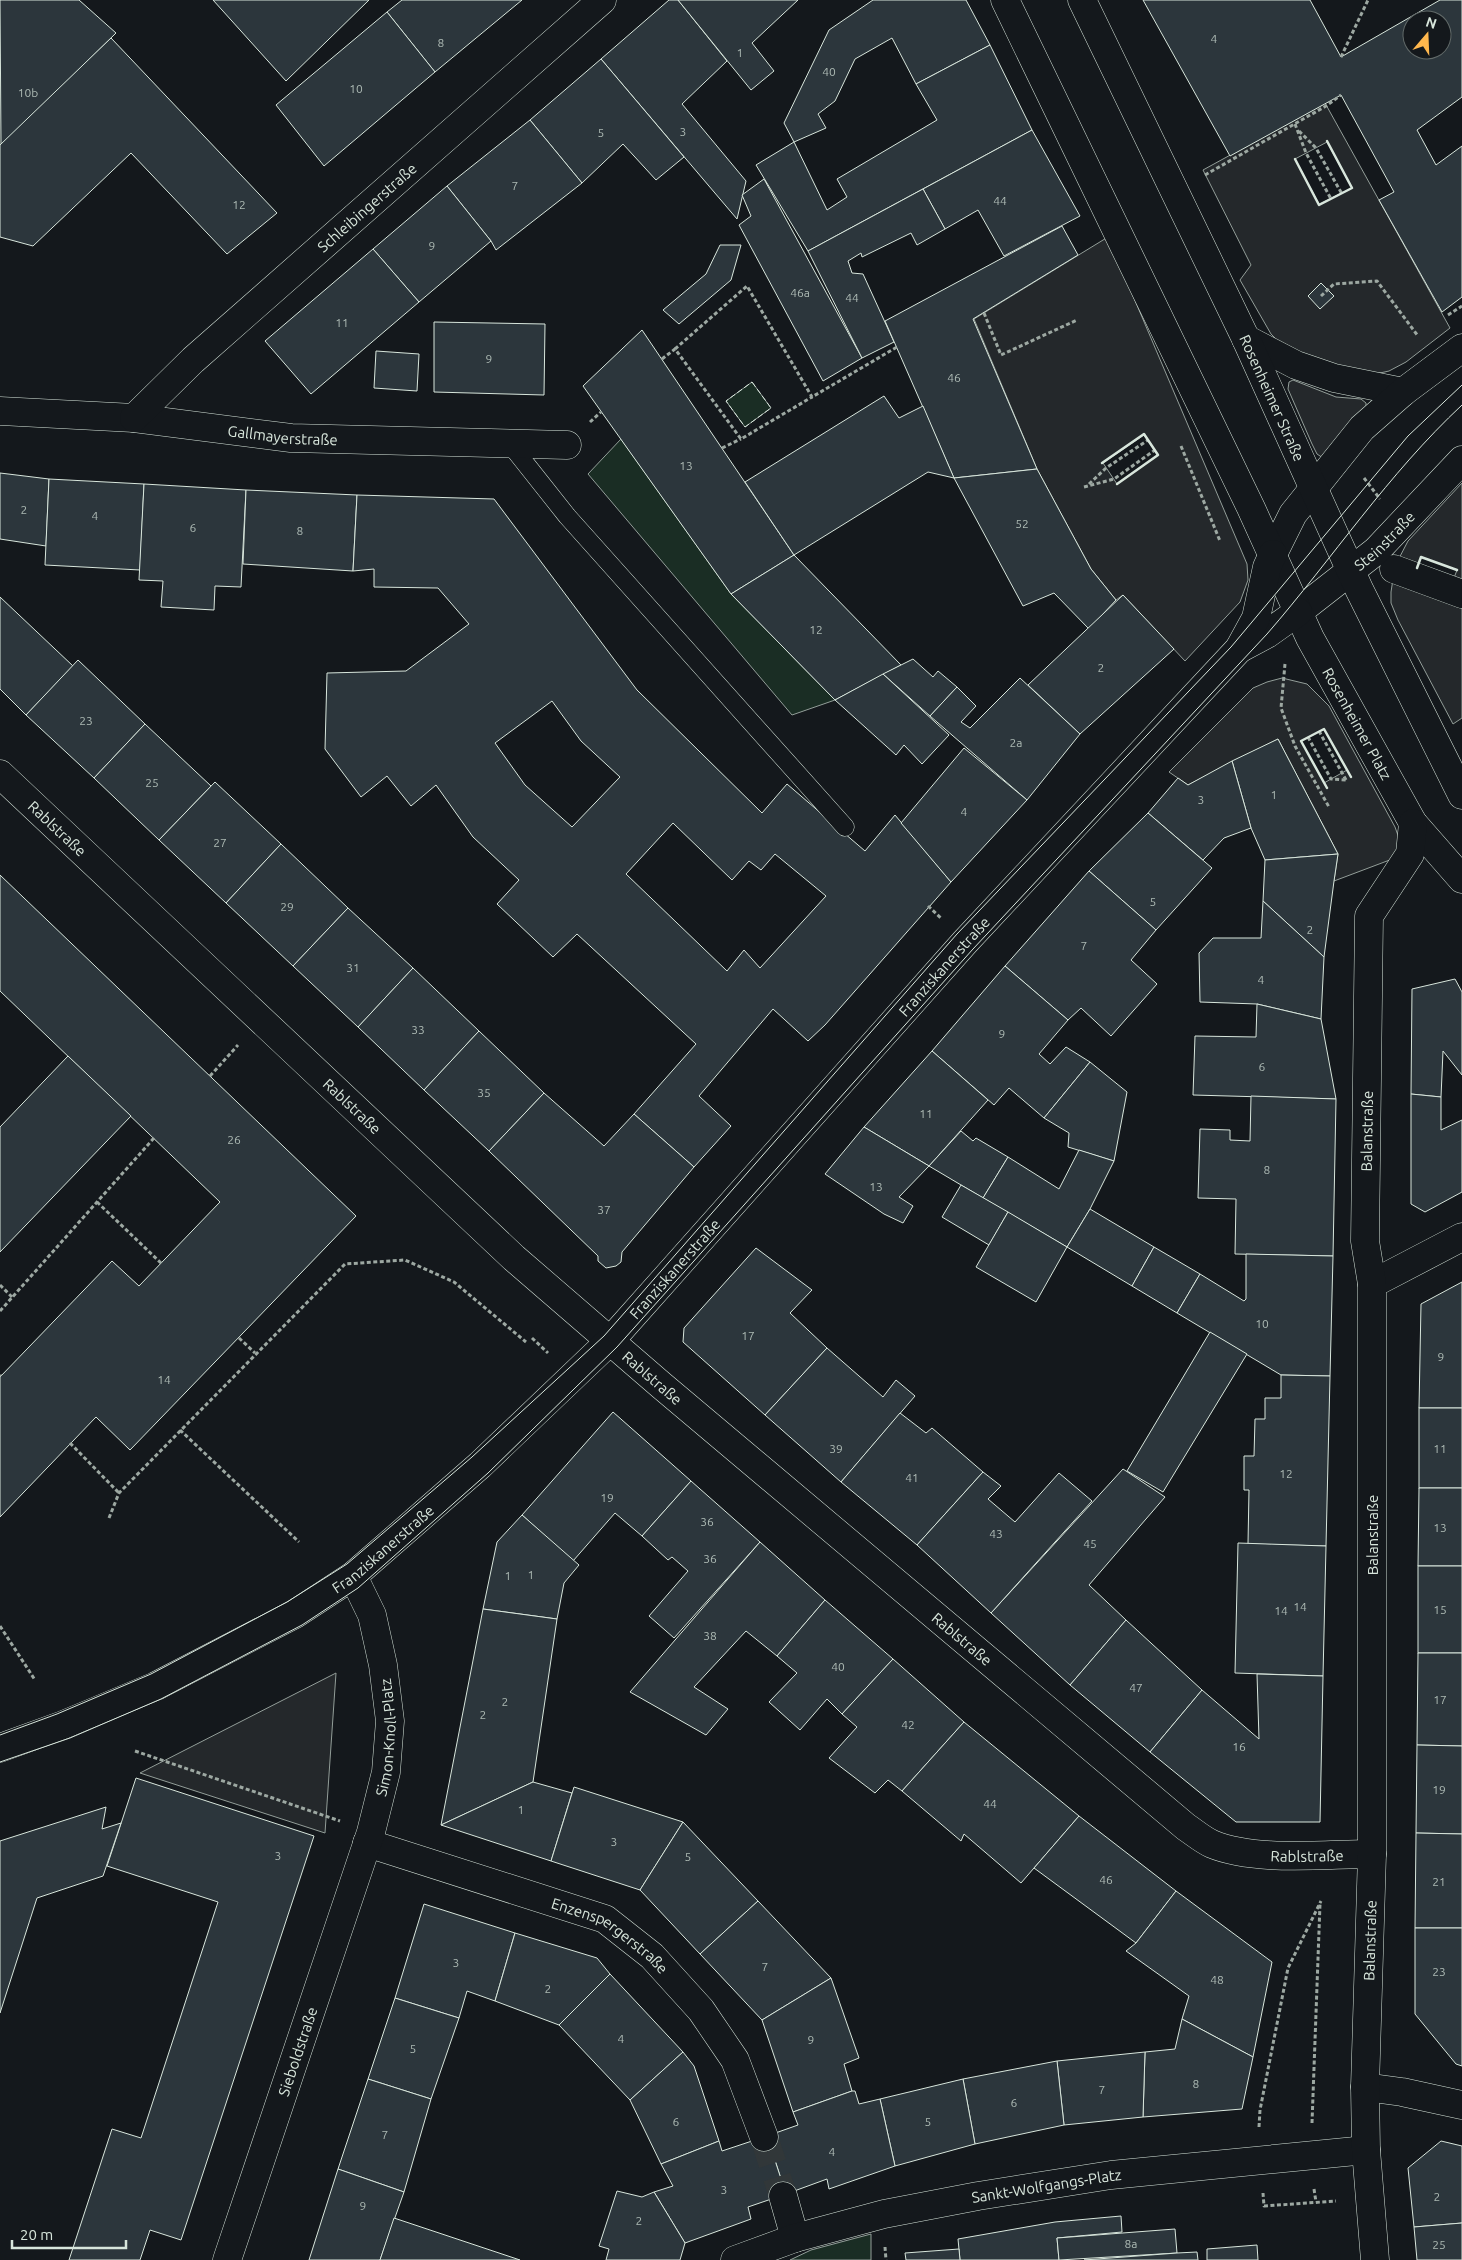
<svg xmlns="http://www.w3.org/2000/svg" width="1462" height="2260" font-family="Ubuntu,sans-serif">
<rect width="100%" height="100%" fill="#14181c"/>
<g fill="#1a2d24" stroke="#939e99">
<path d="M752,382L771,408L745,427L726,401Z"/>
<path d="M621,439L731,594L835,700L792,715L588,474Z"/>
<path d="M871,2234V2260H790L811,2250Z"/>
</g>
<g fill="#24282b" stroke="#939e99" fill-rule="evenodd">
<path d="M1325,103L1450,328L1406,362L1389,371L1371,375L1336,371L1281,344L1271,334L1240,280L1251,265L1203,170ZM1327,142L1352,188L1319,204L1295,159Z"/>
<path d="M1108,237L1247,564L1248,580L1240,602L1185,661L1123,595L1116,600L1091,569L1037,469L974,319ZM1144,435L1158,455L1117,484L1103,463Z"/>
<path d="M1293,380L1336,397L1361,399L1366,403V409L1323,458L1317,454L1312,444L1288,389L1289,382Z"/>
<path d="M1462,483V718L1453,724L1398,620L1391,603V592L1395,566L1408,541ZM1421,557L1457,570L1451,586L1415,574Z"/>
<path d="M1282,678L1307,684L1329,706L1395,827L1400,841L1395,858L1334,881L1338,854L1278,739L1188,785L1169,772L1253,688L1267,682ZM1324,729L1347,770L1324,783L1301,741Z"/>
<path d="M336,1673L325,1833L140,1773Z"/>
</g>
<g fill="#2c363c" stroke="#d8e6dc" fill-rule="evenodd">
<path d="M0,0H79L116,33L1,146Z"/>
<path d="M213,0H369L286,81Z"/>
<path d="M402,0H522L435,72L387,12Z"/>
<path d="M669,0H678L727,61L682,104L746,181L737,219L601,59Z"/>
<path d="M678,0H798L752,43L774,71L751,90Z"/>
<path d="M873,0H966L990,45L916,84L892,38L855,59L835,101L818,114L826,128L794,142L784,123L829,30Z"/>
<path d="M1143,0H1310L1341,57L1440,0H1462V97L1417,130L1436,165L1462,146V297L1442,312L1379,200L1394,192L1341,95L1230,156ZM1412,20H1442V50H1412Z"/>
<path d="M387,12L435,72L324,166L276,105Z"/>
<path d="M111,38L277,213L227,254L131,153L33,246L0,237V145Z"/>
<path d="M990,45L1032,130L808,251L756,165L794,142L827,210L847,197L837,179L937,120L916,84Z"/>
<path d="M601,59L684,157L656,180L623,144L582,183L530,120Z"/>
<path d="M530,120L582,183L496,250L491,241L447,186Z"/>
<path d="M1032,130L1080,216L1004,256L978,210L945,229L923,189Z"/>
<path d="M764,179L862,358L823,381L739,225L751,216L742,195Z"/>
<path d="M447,186L491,241L419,302L373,249Z"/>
<path d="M923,189L945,229L917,245L911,233L862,257L861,253L848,261L852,273L863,274L894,342L862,358L808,251Z"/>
<path d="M1062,226L1078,255L973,319L1037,469L954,478L885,321Z"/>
<path d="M720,245H741L731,280L679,324L663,310L706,274Z"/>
<path d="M373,249L419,302L311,394L265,341Z"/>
<path d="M1321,283L1334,296L1320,309L1308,296Z"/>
<path d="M434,322L545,324L544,395L434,392Z"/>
<path d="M642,330L794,555L731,594L583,386Z"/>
<path d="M376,351L419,354L417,391L374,388Z"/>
<path d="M884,396L899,418L923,406L954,478L928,472L794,555L745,482Z"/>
<path d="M1037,469L1091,569L1116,600L1089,629L1054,593L1023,606L954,478Z"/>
<path d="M0,473L49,479L46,546L0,539Z"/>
<path d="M49,479L144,484L140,570L45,565Z"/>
<path d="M144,484L246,490L241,587L215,586L214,610L161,607L163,581L139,580Z"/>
<path d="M246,490L357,495L353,571L243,564Z"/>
<path d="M357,495L494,499L637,690L762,813L787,784L865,851L895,815L951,882L825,1025L808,1041L773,1009L699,1096L731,1126L694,1167L634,1114L696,1044L577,934L553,957L497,904L519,880L473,837L436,785L411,806L387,776L361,797L325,749L327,673L406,671L469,624L438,588L374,587V569L353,571ZM552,701L581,741L620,777L572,827L525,785L495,743ZM673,823L732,880L749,861L761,870L775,854L826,896L760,968L744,950L727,971L626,874Z"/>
<path d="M794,555L901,665L835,700L731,594Z"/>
<path d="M1123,595L1174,649L1080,734L1028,685Z"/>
<path d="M0,597L73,666L26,715L0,689Z"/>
<path d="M913,659L933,677L938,671L957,687L930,716L883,674Z"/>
<path d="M78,660L145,724L94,778L26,715Z"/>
<path d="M883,674L949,735L922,764L904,745L896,755L835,700Z"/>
<path d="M1020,678L1080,734L1027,800L930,716L957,687L976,706L961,722L970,728Z"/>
<path d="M145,724L211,786L159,840L94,778Z"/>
<path d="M1278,739L1338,854L1265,860L1251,828L1232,761Z"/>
<path d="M964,748L1027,800L951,882L901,823Z"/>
<path d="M1232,761L1251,828L1224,838L1203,860L1148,813L1178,778L1188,785Z"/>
<path d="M215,782L281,844L226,903L159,840Z"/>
<path d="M1148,813L1212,868L1156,930L1089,871Z"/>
<path d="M281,844L348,908L293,966L226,903Z"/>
<path d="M1338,854L1334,881L1324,957L1263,901L1265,860Z"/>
<path d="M1089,871L1156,930L1131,960L1157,984L1111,1036L1081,1008L1068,1020L1005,966Z"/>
<path d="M0,875L356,1216L130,1450L96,1417L0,1517V1377L112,1261L139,1286L220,1202L0,991Z"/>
<path d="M1263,901L1324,957L1321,1019L1257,1004L1200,1002L1199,953L1213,938H1261Z"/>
<path d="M348,908L413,968L358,1027L293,966Z"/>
<path d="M1005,966L1068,1020L1039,1054L1050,1064L1066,1047L1090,1062L1044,1118L1009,1088L994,1105L932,1051Z"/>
<path d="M413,968L479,1031L424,1090L358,1027Z"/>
<path d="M1455,979L1462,992V1075L1443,1051L1441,1097L1411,1094L1412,989Z"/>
<path d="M1257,1004L1321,1019L1336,1099L1193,1095L1195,1036L1256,1037Z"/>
<path d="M479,1031L544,1093L489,1151L424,1090Z"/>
<path d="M932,1051L988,1100L929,1166L864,1127Z"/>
<path d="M68,1056L131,1116L0,1252V1127Z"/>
<path d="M1090,1062L1127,1092L1114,1161L1068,1147L1069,1133L1044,1118Z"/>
<path d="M544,1093L604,1146L634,1114L694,1167L622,1252L621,1262L616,1266L606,1268L598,1261V1256L489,1151Z"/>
<path d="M1411,1094L1441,1097V1130L1462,1120V1192L1425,1212L1411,1204Z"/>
<path d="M1251,1096L1336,1099L1333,1256L1235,1254L1236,1199L1198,1198L1200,1129L1230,1130V1140L1250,1141Z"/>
<path d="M864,1127L929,1166L899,1197L913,1206L903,1223L884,1214L825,1174Z"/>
<path d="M961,1131L973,1141L976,1138L1008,1157L983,1198L929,1166Z"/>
<path d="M1079,1150L1114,1161L1090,1209L1067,1247L983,1198L1008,1157L1059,1189Z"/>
<path d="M961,1185L1008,1212L989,1245L942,1217Z"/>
<path d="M1090,1209L1154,1247L1132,1286L1067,1247Z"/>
<path d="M1008,1212L1067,1247L1036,1302L976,1267Z"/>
<path d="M1154,1247L1200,1274L1177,1313L1132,1286Z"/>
<path d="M756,1248L812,1290L790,1313L827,1348L765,1415L683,1342L684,1328Z"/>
<path d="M1246,1254L1333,1256L1330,1376L1281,1375L1177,1313L1200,1274L1244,1301L1246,1299Z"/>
<path d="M1462,1282V1408H1419L1421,1304Z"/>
<path d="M1210,1332L1247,1354L1163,1492L1127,1471Z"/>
<path d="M827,1348L883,1397L896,1380L915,1396L841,1482L765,1415Z"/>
<path d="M1281,1375L1330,1376L1326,1546L1248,1544L1249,1490H1244V1456H1254L1255,1419H1265V1398H1281Z"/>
<rect x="1419" y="1408" width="43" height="80"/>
<path d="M613,1412L691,1481L642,1536L615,1513L573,1561L522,1515Z"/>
<path d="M900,1413L926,1433L932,1428L983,1472L917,1545L841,1482Z"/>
<path d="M1123,1469L1165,1497L1089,1585L1126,1620L1070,1685L991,1613Z"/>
<path d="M983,1472L1001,1486L988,1499L1015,1522L1059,1473L1092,1501L991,1613L917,1545Z"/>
<path d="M691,1481L760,1542L674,1638L649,1616L688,1571L672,1557L668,1560L642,1536Z"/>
<path d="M1419,1488H1462V1566H1418Z"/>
<path d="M522,1515L579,1565L564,1583L557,1619L483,1609L497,1542Z"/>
<path d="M760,1542L825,1600L777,1656L746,1631L694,1687L728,1709L706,1735L630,1692Z"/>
<path d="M1238,1543L1326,1546L1323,1676L1235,1673Z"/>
<rect x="1418" y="1566" width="44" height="87"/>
<path d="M825,1600L893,1659L842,1714L827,1699L800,1730L769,1702L797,1673L777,1656Z"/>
<path d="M483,1609L557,1619L533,1782L441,1825Z"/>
<path d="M1126,1620L1202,1690L1150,1752L1070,1685Z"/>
<path d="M1418,1653H1462V1746L1417,1745Z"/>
<path d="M893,1659L964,1722L902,1791L888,1780L875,1793L829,1758L857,1727L842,1714Z"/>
<path d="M1257,1674L1323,1676L1320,1822H1236L1150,1752L1202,1690L1259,1739Z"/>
<path d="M964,1722L1079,1816L1021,1883L964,1834L961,1841L902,1791Z"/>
<path d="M1417,1745L1462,1746V1834L1416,1833Z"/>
<path d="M136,1778L314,1836L181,2240L150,2230L140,2260H69L112,2129L141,2138L218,1902L107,1866Z"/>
<path d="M533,1782L572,1793L551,1861L441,1825Z"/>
<path d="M574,1787L683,1822L640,1890L551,1861Z"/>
<path d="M106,1807L102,1829L121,1823L103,1876L37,1898L0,2013V1841Z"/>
<path d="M1079,1816L1176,1891L1136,1943L1034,1868Z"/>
<path d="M683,1822L758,1901L700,1954L640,1890Z"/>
<path d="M1416,1833L1462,1834V1928H1415Z"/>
<path d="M1176,1891L1272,1962L1253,2057L1182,2019L1189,1996L1126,1951L1136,1943Z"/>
<path d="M758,1901L831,1978L762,2020L700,1954Z"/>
<path d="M424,1904L515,1933L495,2001L467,1991L459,2018L395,1998Z"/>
<path d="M1415,1928H1462V2066L1456,2064L1415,2014Z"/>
<path d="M515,1933L597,1958L610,1974L559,2025L495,2001Z"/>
<path d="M610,1974L683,2052L630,2100L559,2025Z"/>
<path d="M831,1978L859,2058L844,2064L852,2091L793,2112L762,2020Z"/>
<path d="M395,1998L459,2018L431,2099L368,2079Z"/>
<path d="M1182,2019L1253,2057L1242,2109L1143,2117L1145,2052L1175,2049Z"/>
<path d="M683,2052L694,2066L719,2141L661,2164L630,2100Z"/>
<path d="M1145,2052L1143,2117L1064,2125L1057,2061Z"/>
<path d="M1057,2061L1064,2125L975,2144L963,2079Z"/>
<path d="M368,2079L431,2099L404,2192L338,2169Z"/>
<path d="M963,2079L975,2144L895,2166L880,2099Z"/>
<path d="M852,2091H855L859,2104L880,2099L895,2166L829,2189L827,2179L786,2194L767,2136L798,2125L793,2112Z"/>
<path d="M767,2136L786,2194L748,2207L751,2219L685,2243L654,2192L673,2186L661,2164L719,2141L722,2151Z"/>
<path d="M1441,2141L1462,2146V2223L1414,2227L1408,2168Z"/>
<path d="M338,2169L404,2192L380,2260H309Z"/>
<path d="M617,2191L642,2197L654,2192L685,2243L680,2260H606L609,2249L599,2246Z"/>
<path d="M1121,2216L1122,2232L1057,2238L1059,2260H960L958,2239L1055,2222Z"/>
<path d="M394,2218L520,2260H380Z"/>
<path d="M1462,2223V2260H1417L1414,2227Z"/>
<path d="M1175,2229L1177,2253L1059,2260L1057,2238Z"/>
<path d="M1257,2245L1258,2260H1207V2249Z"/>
<path d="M959,2249L960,2260H906L905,2253Z"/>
<path d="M1197,2252L1198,2260H1084L1177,2253Z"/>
</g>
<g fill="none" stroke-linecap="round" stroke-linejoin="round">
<path stroke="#313739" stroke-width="28" stroke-dasharray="28 14" stroke-linecap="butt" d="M764,2137L783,2196"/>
<g stroke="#d8e6dc" stroke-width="19">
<path id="lane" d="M510,444L567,516L845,827"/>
</g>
<g stroke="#d8e6dc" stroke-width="29">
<g id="street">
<path d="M1246,339L1296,365L1334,378L1403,392"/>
<path id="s1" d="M0,411L134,418L291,438L567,445"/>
<path id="s2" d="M134,418L193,360L602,0"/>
<path d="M1273,554L1293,514L1362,428L1403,392L1462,348"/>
<path d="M1394,569L1462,594"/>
<path id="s3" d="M1298,612L1376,551L1462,460"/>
<path id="s4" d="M0,774L514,1258L661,1385L1186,1827C1195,1833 1203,1840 1212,1844C1255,1862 1325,1854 1372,1854"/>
<path d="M1372,1284L1462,1237"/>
<path id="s5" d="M367,1843L605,1919L652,1956L701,2010L735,2060L764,2137"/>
<path d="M1365,2087L1402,2092L1462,2105"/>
<path d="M783,2196L795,2238"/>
<path id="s6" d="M227,2260L371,1832L386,1772L390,1721L383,1665L372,1615L353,1576"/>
<path id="s7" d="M735,2260L795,2238L884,2214L978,2196L1111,2175L1366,2150"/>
</g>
</g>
<g stroke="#d8e6dc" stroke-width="29">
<g id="secondary">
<path id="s8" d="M1005,0L1251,508L1310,638L1413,823L1462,879"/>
<path id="s9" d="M1082,0L1246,339L1359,589L1462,795"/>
<path d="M1239,649L1267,634L1298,612"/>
<path id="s10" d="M0,1748L63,1725L156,1686L295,1614L353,1576L480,1465L610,1341L965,942L1239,649L1256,618L1267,567L1273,554"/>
<path id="s11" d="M1375,2260L1366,2150L1365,2087L1372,1854V1284L1365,1241L1369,916L1410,854L1413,823"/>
</g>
</g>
<g stroke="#9da8a2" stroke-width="3" stroke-dasharray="4 2.5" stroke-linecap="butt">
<path d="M1341,57L1368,0"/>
<path d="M1295,124L1306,153L1331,199"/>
<path d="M1299,131L1316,148L1342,194"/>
<path d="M1205,175L1326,106L1341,95"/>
<path d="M1321,296L1334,284L1377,281L1418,336"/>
<path d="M984,313L1001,355L1077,320"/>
<path d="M1448,315L1462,306"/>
<path d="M675,349L747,286L812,397L897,347"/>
<path d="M662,359L675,349L741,439L812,397"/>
<path d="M590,422L601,412"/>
<path d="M1181,446L1220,541"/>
<path d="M722,448L741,439"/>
<path d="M1364,478L1380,499"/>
<path d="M1089,484L1106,468L1148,440"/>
<path d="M1084,487L1114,479L1155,450"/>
<path d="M1285,664L1281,708L1295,746L1329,807"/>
<path d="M1319,731L1346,780"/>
<path d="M1308,737L1331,779L1346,780"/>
<path d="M928,906L942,919"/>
<path d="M210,1076L238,1045"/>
<path d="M97,1202L161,1263"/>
<path d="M0,1285L12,1297"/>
<path d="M0,1311L154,1138"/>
<path d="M239,1338L255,1353"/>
<path d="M532,1338L548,1353"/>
<path d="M0,1375L1,1376"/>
<path d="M180,1430L299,1542"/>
<path d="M70,1443L119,1493"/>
<path d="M109,1518L119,1493L345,1264L405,1260L454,1282L526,1342"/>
<path d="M0,1626L35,1680"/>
<path d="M135,1751L340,1821"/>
<path d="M1312,2123L1320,1904"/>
<path d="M1259,2127L1260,2110L1288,1968L1321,1901"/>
<path d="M1314,2189L1316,2202"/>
<path d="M1263,2193L1264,2206L1336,2201"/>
<path d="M885,2247L886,2260"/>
</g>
<use href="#lane" stroke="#14181c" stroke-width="18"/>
<use href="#street" stroke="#14181c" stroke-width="28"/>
<use href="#secondary" stroke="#14181c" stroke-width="28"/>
<g stroke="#d8e6dc" stroke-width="1">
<path d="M0,1735L57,1714L151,1674L287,1602L347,1564L472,1457L604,1336L957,934L1231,647L1408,436L1462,385"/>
<path d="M0,1762L70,1738L161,1699L302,1625L358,1588L488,1473L617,1347L973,949L1267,634C1333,558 1388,474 1462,405"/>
</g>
<path stroke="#d8e6dc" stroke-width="1" stroke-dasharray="6 2.5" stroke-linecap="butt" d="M752,382L771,408L745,427L726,401Z"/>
<g stroke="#d8e6dc" stroke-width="2.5">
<path d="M1295,159L1319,205L1352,188L1327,141"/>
<path d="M1102,463L1144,434L1158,455L1117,484"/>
<path d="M1417,568L1421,557L1457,570"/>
<path d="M1327,788L1301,741L1324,729L1351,777"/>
</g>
</g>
<g text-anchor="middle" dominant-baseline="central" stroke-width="4" stroke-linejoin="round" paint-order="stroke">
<g font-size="12" fill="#adbab4">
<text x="1214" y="38">4</text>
<text x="441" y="42">8</text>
<text x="740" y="52">1</text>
<text x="829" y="71">40</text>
<text x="356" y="88">10</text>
<text x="28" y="92">10b</text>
<text x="683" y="131">3</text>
<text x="601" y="132">5</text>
<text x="515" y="185">7</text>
<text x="1000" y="200">44</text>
<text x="239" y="204">12</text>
<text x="432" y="245">9</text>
<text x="800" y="292">46a</text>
<text x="852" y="297">44</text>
<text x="342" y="322">11</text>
<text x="489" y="358">9</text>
<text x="954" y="377">46</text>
<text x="686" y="465">13</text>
<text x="24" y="509">2</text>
<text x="95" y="515">4</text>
<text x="1022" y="523">52</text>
<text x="193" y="527">6</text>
<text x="300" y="530">8</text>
<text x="816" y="629">12</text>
<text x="1101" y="667">2</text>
<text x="86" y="720">23</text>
<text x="1016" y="742">2a</text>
<text x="152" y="782">25</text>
<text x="1274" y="794">1</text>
<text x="1201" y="799">3</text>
<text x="964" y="811">4</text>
<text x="220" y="842">27</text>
<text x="1153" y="901">5</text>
<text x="287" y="906">29</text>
<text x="1310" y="929">2</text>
<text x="1084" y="945">7</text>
<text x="353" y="967">31</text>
<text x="1261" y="979">4</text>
<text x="418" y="1029">33</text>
<text x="1002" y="1033">9</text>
<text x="1262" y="1066">6</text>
<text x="484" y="1092">35</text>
<text x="926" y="1113">11</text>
<text x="234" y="1139">26</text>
<text x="1267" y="1169">8</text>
<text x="876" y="1186">13</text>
<text x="604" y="1209">37</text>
<text x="1262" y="1323">10</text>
<text x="748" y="1335">17</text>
<text x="1441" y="1356">9</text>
<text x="164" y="1379">14</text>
<text x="836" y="1448">39</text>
<text x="1440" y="1448">11</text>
<text x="1286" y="1473">12</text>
<text x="912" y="1477">41</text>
<text x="607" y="1497">19</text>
<text x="707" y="1521">36</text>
<text x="1440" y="1527">13</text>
<text x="996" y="1533">43</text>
<text x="1090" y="1543">45</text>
<text x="710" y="1558">36</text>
<text x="531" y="1574">1</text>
<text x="508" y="1575">1</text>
<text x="1300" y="1606">14</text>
<text x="1440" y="1609">15</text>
<text x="1281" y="1610">14</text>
<text x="710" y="1635">38</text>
<text x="838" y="1666">40</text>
<text x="1136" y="1687">47</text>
<text x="1440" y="1699">17</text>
<text x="505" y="1701">2</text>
<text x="483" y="1714">2</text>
<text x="908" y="1724">42</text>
<text x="1239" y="1746">16</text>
<text x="1439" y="1789">19</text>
<text x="990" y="1803">44</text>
<text x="521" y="1809">1</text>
<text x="614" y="1841">3</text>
<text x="278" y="1855">3</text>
<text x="688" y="1856">5</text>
<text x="1106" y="1879">46</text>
<text x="1439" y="1881">21</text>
<text x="456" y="1962">3</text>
<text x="765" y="1966">7</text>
<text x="1439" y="1971">23</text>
<text x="1217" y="1979">48</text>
<text x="548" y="1988">2</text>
<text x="621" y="2038">4</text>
<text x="811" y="2039">9</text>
<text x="413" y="2048">5</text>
<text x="1196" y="2083">8</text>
<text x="1102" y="2089">7</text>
<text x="1014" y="2102">6</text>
<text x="676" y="2121">6</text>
<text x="928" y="2121">5</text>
<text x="385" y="2134">7</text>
<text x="832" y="2151">4</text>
<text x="724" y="2189">3</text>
<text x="1437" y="2196">2</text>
<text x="363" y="2205">9</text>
<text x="639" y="2220">2</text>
<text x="1131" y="2243">8a</text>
<text x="1439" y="2244">25</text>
</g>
<g font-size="15" fill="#d8e6dc" stroke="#14181c">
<text stroke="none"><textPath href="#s2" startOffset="314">Schleibingerstraße</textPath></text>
<text stroke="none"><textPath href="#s9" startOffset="441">Rosenheimer Straße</textPath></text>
<text stroke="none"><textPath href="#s1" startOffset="284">Gallmayerstraße</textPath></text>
<text stroke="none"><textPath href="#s3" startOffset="112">Steinstraße</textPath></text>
<text stroke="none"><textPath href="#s8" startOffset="805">Rosenheimer Platz</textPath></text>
<text stroke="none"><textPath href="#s4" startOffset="79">Rablstraße</textPath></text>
<text stroke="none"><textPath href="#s10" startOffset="1244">Franziskanerstraße</textPath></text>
<text stroke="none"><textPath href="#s4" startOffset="484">Rablstraße</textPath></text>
<text stroke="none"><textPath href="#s11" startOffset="1130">Balanstraße</textPath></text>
<text stroke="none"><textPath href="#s10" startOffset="839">Franziskanerstraße</textPath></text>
<text stroke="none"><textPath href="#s4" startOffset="889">Rablstraße</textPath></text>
<text transform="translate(1372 1535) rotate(-90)">Balanstraße</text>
<text stroke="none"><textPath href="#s10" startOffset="434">Franziskanerstraße</textPath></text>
<text stroke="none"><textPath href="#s4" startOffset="1294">Rablstraße</textPath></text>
<text stroke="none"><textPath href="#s6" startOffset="548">Simon-Knoll-Platz</textPath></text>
<text stroke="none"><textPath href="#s4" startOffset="1714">Rablstraße</textPath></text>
<text stroke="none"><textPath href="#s5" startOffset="262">Enzenspergerstraße</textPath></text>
<text stroke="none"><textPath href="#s11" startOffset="320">Balanstraße</textPath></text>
<text stroke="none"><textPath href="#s6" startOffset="220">Sieboldstraße</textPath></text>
<text stroke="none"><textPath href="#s7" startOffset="321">Sankt-Wolfgangs-Platz</textPath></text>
</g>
</g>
<g transform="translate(1427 35) rotate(19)"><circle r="24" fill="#14181c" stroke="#626a69"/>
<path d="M0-4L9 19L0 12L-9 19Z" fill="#ffb74d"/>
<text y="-8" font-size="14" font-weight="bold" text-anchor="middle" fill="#d8e6dc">N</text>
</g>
<path d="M12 2240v8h114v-8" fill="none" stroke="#d8e6dc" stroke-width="2.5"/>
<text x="20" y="2240" font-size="15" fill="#d8e6dc" stroke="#14181c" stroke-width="4" paint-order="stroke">20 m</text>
</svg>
